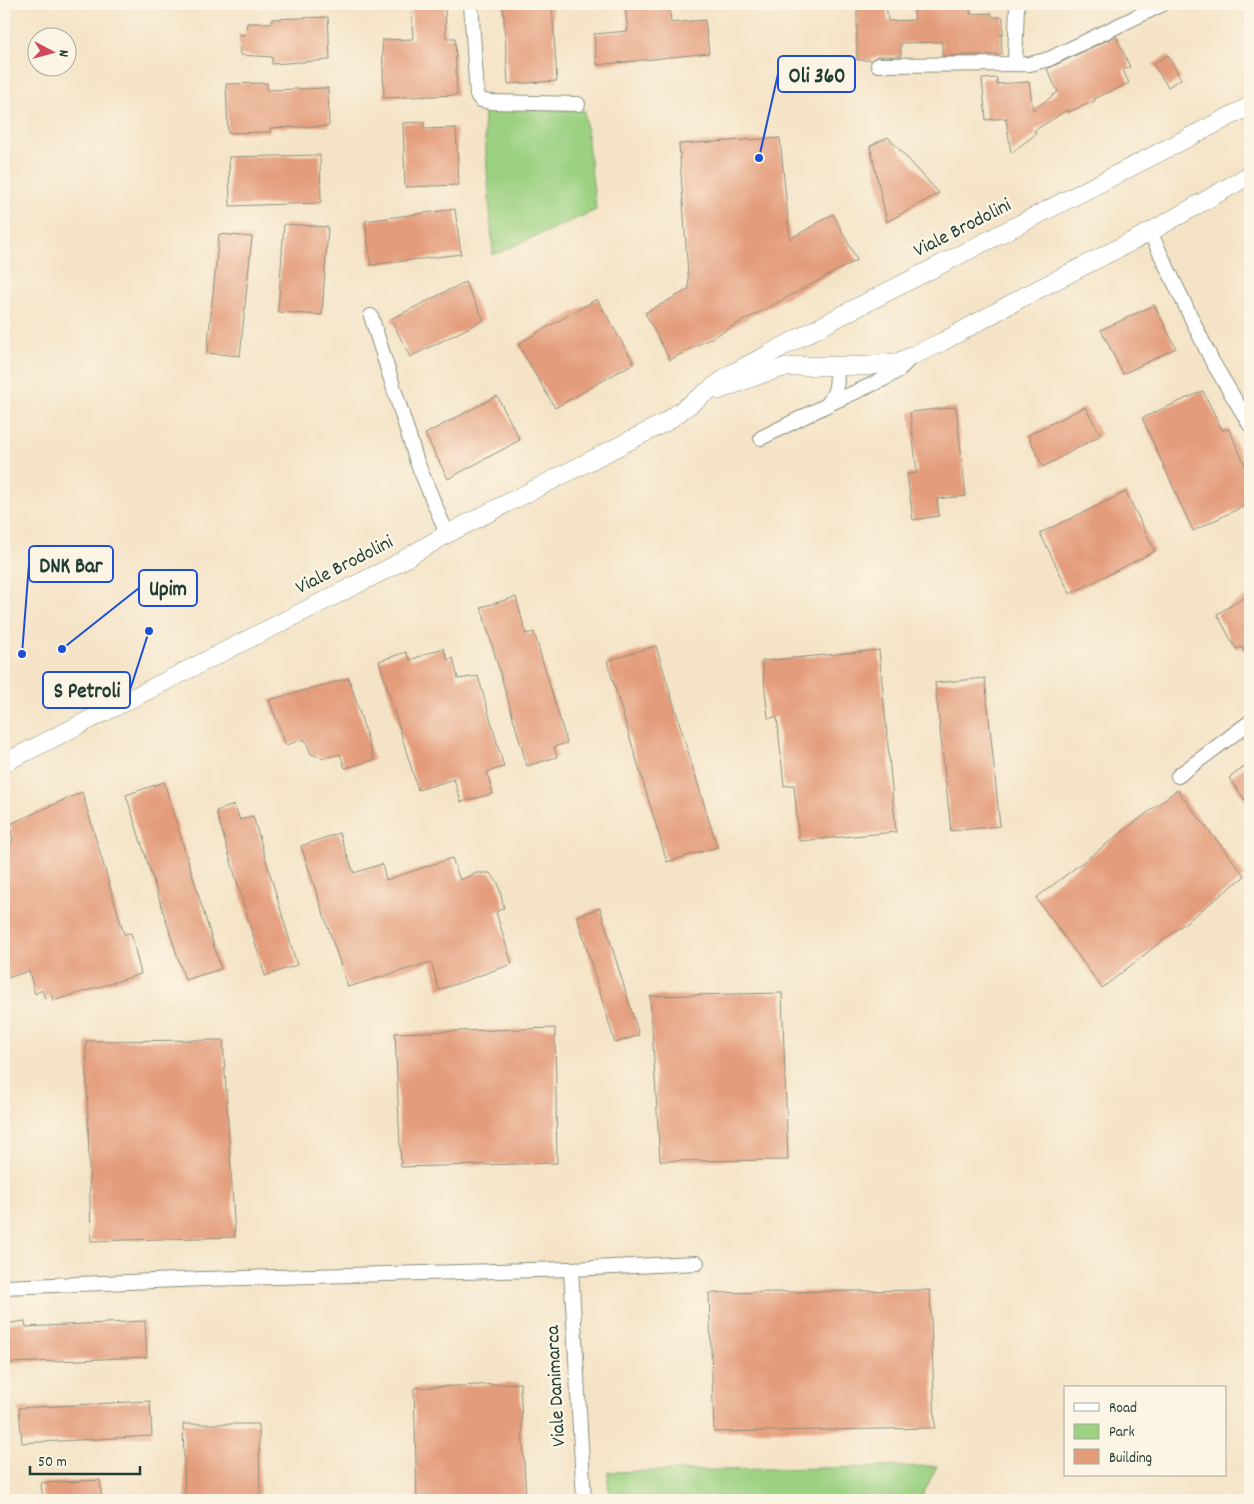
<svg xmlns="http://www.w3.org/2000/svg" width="1254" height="1504" font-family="Dekko,sans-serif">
<rect width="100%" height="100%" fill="#fcf5e5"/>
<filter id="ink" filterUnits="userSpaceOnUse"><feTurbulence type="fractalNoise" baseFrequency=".02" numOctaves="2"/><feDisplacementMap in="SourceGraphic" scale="10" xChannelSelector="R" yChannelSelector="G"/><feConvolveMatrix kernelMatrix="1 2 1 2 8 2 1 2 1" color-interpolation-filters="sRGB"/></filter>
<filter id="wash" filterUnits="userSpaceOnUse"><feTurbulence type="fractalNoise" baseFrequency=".0096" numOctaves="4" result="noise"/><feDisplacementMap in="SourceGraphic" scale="20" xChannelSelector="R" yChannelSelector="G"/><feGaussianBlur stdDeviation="1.12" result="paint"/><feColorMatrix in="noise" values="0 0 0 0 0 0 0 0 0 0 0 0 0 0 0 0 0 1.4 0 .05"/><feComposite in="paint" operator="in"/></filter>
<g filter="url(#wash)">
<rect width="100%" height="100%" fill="#f4e3c6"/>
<g fill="#9cd182" stroke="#5e875b">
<path d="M483,109L584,110L596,210L493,255Z"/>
<path d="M937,1466L920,1500H609L608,1472Z"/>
</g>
<g id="blocks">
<g fill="#e49d7b">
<path d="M421,4L445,5L446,38H455L457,95L384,98L382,40L413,39L411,7L421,6Z"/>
<path d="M503,4H552L557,81L508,84Z"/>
<path d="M640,4H669L671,23L705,20L709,53L597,65L594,34L628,31L625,5Z"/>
<path d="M857,4H886L888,21L915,20L913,4H971L970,14L992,13V17H1003V34H1001L1002,54L942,56V42L901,43V56H878L871,60H857Z"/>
<path d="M328,17L330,60L272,64V57L240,55L239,34L245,35L247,23H272V19Z"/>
<path d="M1116,36L1130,67L1123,70L1129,83L1094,99L1095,101L1068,112L1067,110L1034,131L1036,134L1011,153L1006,118L986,120L982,79L997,78V84L1029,82L1033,110L1058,92L1047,69Z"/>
<path d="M1168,55L1181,79L1168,87L1153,64Z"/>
<path d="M267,83V90L328,88L329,126L270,128V132L228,133L226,84Z"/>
<path d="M424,122V129L456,128L459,185L405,187L403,123Z"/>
<path d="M888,137L939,193L887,222L870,146Z"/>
<path d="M780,138L790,239L833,214L857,260L670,360L645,313L689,289L679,144Z"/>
<path d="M320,155L321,203L230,206L229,157Z"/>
<path d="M455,209L461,254L371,265L365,221Z"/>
<path d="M284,224L328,227L322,315L278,312Z"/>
<path d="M219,234L252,237L240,356L207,353Z"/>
<path d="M465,282L484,320L410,357L391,319Z"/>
<path d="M597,299L634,363L555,408L518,344Z"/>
<path d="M1154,305L1176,348L1123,374L1101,330Z"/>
<path d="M1203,391L1222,430L1229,429L1245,465L1250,463V503L1193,531L1142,418Z"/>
<path d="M497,396L520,440L448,479L425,434Z"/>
<path d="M956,407L966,496L937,499L939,516L913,520L907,474L917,473L910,412Z"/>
<path d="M1085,407L1101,435L1043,467L1028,435Z"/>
<path d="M1126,492L1155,551L1070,594L1040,533Z"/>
<path d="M1250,594V662L1242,647L1236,649L1217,614Z"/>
<path d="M516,597L526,634L534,632L567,743L554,747L557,757L527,766L481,607Z"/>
<path d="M656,646L717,847L667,862L607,661Z"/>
<path d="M443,648L448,660L453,658L458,679L478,676L504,767L487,772L493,794L461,802L454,779L418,790L379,661L406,652L410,660Z"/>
<path d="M879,650L896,832L799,841L794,785L784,786L777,717L768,718L762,661Z"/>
<path d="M349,678L374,760L345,768L340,754L323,758L311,754L305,739L286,745L269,700Z"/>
<path d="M985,678L1000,826L951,831L935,683Z"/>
<path d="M1250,763V807L1229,778Z"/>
<path d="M164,782L221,969L185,980L126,795Z"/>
<path d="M1177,790L1245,876L1102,988L1036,898Z"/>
<path d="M82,792L124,934L131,933L141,974L53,1001L52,995L45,999L42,990L35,994L29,971L4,979V845L13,841L10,824Z"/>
<path d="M234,805L240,820L253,816L297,965L265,976L216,811Z"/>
<path d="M339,833L354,873L382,864L386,880L452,858L460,880L476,873H490L498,883L504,908L496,912L512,964L439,990L431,962L348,987L301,846Z"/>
<path d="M600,908L639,1035L615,1043L577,916Z"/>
<path d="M782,993L788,1160L660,1161L650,996Z"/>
<path d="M555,1028L557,1163L401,1167L395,1033Z"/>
<path d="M223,1040L235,1237L91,1241L86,1041Z"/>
<path d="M930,1290L935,1428L714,1432L709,1293Z"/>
<path d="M25,1321L26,1327L145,1321L147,1357L11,1363L4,1341V1324Z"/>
<path d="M520,1383L526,1500H417L414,1388Z"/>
<path d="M150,1401L152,1436L22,1443L19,1408Z"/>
<path d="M183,1424H259L260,1500H185Z"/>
<path d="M100,1480L102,1500H43L41,1483Z"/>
</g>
</g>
</g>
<g filter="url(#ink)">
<use href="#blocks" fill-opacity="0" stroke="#8a907d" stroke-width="1"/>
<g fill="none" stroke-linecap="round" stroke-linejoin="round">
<g stroke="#8a907d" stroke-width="16">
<g id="minor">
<path d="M471,4L477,95L481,100L490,102L578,104"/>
<path d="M1015,63L1017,4"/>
<path d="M878,65L1030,64L1049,59L1163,4"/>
<path d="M1150,232L1212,361L1250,425"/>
<path d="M371,316L417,462L447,534"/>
<path d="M827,405C836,394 839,381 835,366"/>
<path d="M761,438L827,405L884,379L899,370L910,358"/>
<path d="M1178,776L1250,722"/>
<path d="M571,1269L584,1500"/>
<path d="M4,1287L203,1279L571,1269L697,1263"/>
</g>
</g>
<g stroke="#8a907d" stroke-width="19">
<g id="tertiary">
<path d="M719,390L759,375L782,368L801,366H868L898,362L912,356L942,342L1025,296L1150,232L1250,175"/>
<path d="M4,763L391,567L447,534L666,422L731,374L852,310L1250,106"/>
</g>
</g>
<use href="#minor" stroke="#fff" stroke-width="14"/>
<use href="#tertiary" stroke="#fff" stroke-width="18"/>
</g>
</g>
<g text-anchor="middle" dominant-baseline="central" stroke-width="5" stroke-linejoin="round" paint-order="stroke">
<g font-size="20" fill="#1f3d34" stroke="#fcf5e5">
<text transform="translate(963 229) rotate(-27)">Viale Brodolini</text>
<text transform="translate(345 566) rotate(-27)">Viale Brodolini</text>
<text transform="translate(557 1386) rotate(-93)">Viale Danimarca</text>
</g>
</g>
<path fill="none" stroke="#1d4ed8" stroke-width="2" d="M759 158L778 74M22 654L29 564M62 649L139 588M149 631L130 690"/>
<g fill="#1d4ed8" stroke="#fcf5e5" stroke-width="2">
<circle cx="759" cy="158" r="5"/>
<circle cx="22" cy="654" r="5"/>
<circle cx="62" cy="649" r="5"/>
<circle cx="149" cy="631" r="5"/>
</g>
<g fill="#fcf5e5" stroke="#1d4ed8" stroke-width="2">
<rect x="778" y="56" width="77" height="36" rx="5"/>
<rect x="29" y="546" width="84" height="36" rx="5"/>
<rect x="139" y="570" width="58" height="36" rx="5"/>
<rect x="43" y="672" width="87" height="36" rx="5"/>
</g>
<g font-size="21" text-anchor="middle" font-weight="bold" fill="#1f3d34">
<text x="817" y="82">Oli 360</text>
<text x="71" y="572">DNK Bar</text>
<text x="168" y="595">Upim</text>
<text x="87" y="697">S Petroli</text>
</g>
<rect width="1254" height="1504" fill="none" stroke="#fcf5e5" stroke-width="20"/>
<rect x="1064" y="1386" width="162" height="90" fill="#fcf5e5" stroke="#a4ab9e"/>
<rect x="1074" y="1403" width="25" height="8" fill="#ffffff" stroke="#a4ab9e"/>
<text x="1109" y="1412" font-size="15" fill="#1f3d34">Road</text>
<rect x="1074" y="1424" width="25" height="15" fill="#9cd182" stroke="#a4ab9e"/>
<text x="1109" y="1436" font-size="15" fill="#1f3d34">Park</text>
<rect x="1074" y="1449" width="25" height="15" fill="#e49d7b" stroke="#a4ab9e"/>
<text x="1109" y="1462" font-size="15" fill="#1f3d34">Building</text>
<g transform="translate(52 52) rotate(96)"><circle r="24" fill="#fcf5e5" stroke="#a4ab9e"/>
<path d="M0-4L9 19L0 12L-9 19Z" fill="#d1495b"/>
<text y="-8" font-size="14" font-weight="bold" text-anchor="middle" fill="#1f3d34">N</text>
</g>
<path d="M30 1466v8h110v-8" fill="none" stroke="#1f3d34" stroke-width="2.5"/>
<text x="38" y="1466" font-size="15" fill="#1f3d34" stroke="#fcf5e5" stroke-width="4" paint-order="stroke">50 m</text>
</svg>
